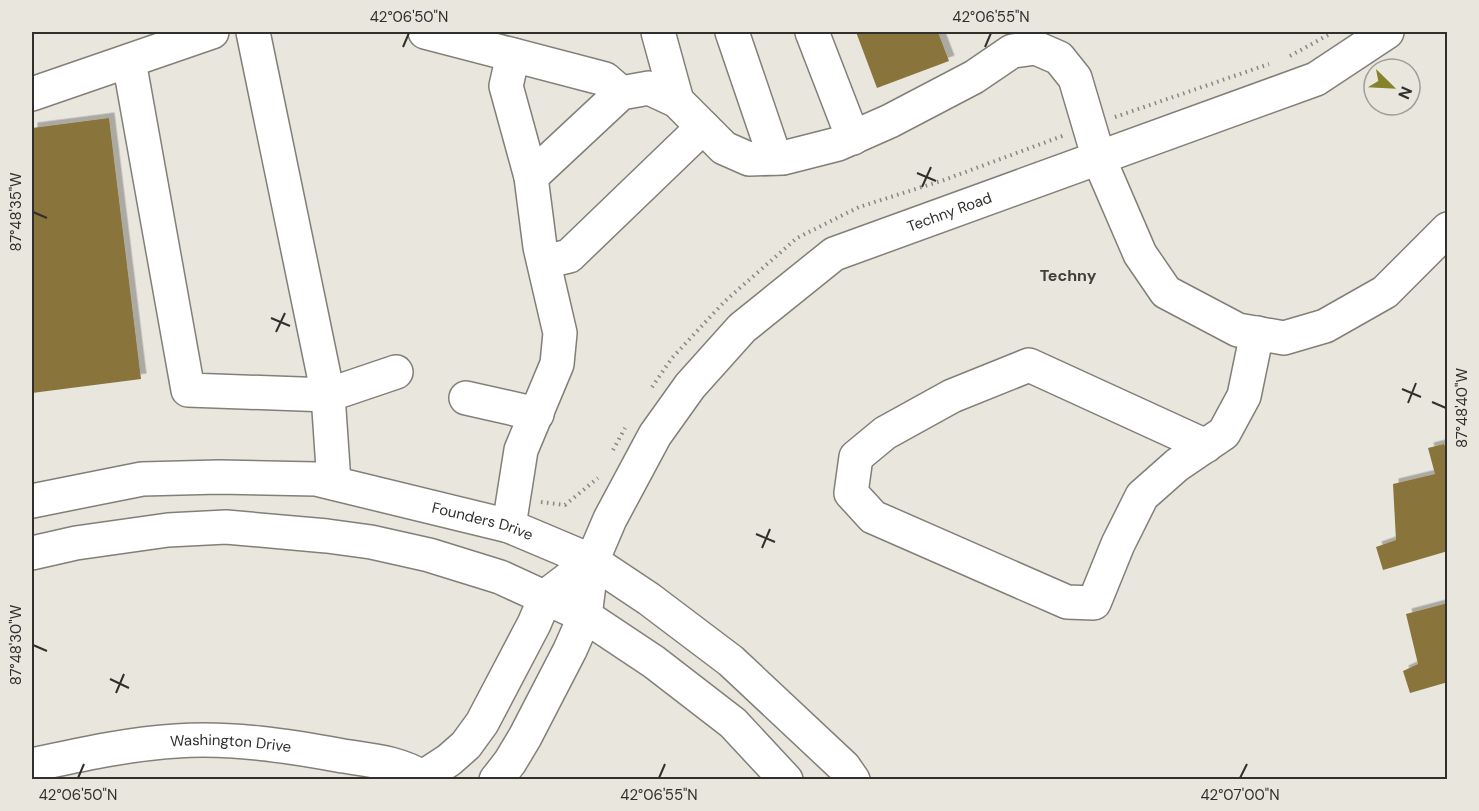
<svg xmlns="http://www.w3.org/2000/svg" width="1479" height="811" font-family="'DM Sans',sans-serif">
<defs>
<filter id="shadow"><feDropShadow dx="5.5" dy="-5.5" stdDeviation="0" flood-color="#0004"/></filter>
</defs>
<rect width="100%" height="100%" fill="#e9e6de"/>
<g fill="#89753a" filter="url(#shadow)">
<path d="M856,32H938L949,61L877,88Z"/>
<path d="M109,118L141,379L32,393V128Z"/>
<path d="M1444,444L1448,454V551L1383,570L1376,547L1396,540L1393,484L1435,474L1428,448Z"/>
<path d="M1448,603V682L1410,693L1403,671L1418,664L1406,614Z"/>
</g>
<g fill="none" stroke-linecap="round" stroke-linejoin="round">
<g stroke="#827f78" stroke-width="36">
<g id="minor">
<path d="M253,32L328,395L334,483"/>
<path d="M425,32L605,79L621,93"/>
<path d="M658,32L677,101"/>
<path d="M732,32L775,158"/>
<path d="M812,32L853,138"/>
<path d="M129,61L188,390L328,395L396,372"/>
<path d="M32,94L212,32"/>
<path d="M531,177L621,93L649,88L677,101L724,148L749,159L783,158L838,144L890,121L974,77L1012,51L1036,48L1059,58L1075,78L1099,159L1140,254L1166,292L1238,330L1284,338L1325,326L1385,292L1448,229"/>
<path d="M544,262L569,256L703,127"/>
<path d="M466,398L537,414"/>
<path d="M1206,446L1029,365L952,396L885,433L856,457L851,493L873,517L1067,602L1094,603L1118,544L1142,496L1177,465L1224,433L1244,396L1257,333"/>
<path d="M509,526L521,450L557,364L560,333L540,247L531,177L506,86L513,55"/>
<path id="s1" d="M32,765C79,755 127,744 176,741C231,737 289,746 343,756C370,760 404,763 426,780"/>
<path d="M423,777L449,760L466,745L482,723L534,624L546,596L592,561"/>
<path d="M496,780L510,762L525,737L570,650L585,616L592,561"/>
</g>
</g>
<g stroke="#827f78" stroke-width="36">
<g id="major">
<path id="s2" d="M32,501L142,479L219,477L316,479L509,526L592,561L649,599L731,661L844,767L853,780"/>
<path d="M32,553L76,543L168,530L226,527L327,536L371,542L429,555L500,577L585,616L654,662L733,723L786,780"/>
<path id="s3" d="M592,561L610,519L655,435L690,386L742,328L834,254L1316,79L1387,32"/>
</g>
</g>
<g stroke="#898781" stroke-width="4" stroke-dasharray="1.5 4.5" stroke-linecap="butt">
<path d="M1290,56L1328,35"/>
<path d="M1115,117L1269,64"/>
<path d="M652,387L672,358L725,301L797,238L859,207L944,180L1065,135"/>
<path d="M613,450L625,428"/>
<path d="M541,502L565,505L598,478"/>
</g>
<use href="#minor" stroke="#fff" stroke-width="33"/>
<use href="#major" stroke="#fff" stroke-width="33"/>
</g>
<path fill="none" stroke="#302f2c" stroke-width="2" d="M403,47L409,33M985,47L991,33M917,173L936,181M922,187L931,167M33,212L47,218M271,318L290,326M276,332L285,313M1402,389L1421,397M1432,402L1446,408M1408,403L1416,383M756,534L775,542M762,548L770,529M33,645L47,651M110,679L129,688M116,693L124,674M78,778L84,764M659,778L665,764M1240,778L1247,764"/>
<g text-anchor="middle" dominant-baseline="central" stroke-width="6" stroke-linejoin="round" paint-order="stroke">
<g font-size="15" fill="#302f2c" stroke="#e9e6de">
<text stroke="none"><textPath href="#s3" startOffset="520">Techny Road</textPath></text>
<text stroke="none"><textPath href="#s2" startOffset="458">Founders Drive</textPath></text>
<text stroke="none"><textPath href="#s1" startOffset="201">Washington Drive</textPath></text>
</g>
<g font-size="16" font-weight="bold" fill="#403e38" stroke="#e9e6de">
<text x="1068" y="275">Techny</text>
</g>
</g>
<rect width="1479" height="811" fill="none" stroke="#e9e6de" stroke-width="66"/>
<g transform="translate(1392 87) rotate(114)"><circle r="28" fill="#e9e6de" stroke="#9f9d97" stroke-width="1.5"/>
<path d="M0-4.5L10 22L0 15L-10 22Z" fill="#87822a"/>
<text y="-9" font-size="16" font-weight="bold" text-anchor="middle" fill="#302f2c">N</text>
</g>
<rect x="33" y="33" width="1413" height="745" fill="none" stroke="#302f2c" stroke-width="2"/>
<g font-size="15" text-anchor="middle" fill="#302f2c">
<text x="409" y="22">42°06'50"N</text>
<text x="991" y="22">42°06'55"N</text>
<text transform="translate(16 212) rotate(-90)" y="5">87°48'35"W</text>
<text transform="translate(1462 408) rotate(-90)" y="5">87°48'40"W</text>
<text transform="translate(16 645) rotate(-90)" y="5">87°48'30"W</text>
<text x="78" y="800">42°06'50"N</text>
<text x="659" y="800">42°06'55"N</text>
<text x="1240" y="800">42°07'00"N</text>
</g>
</svg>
